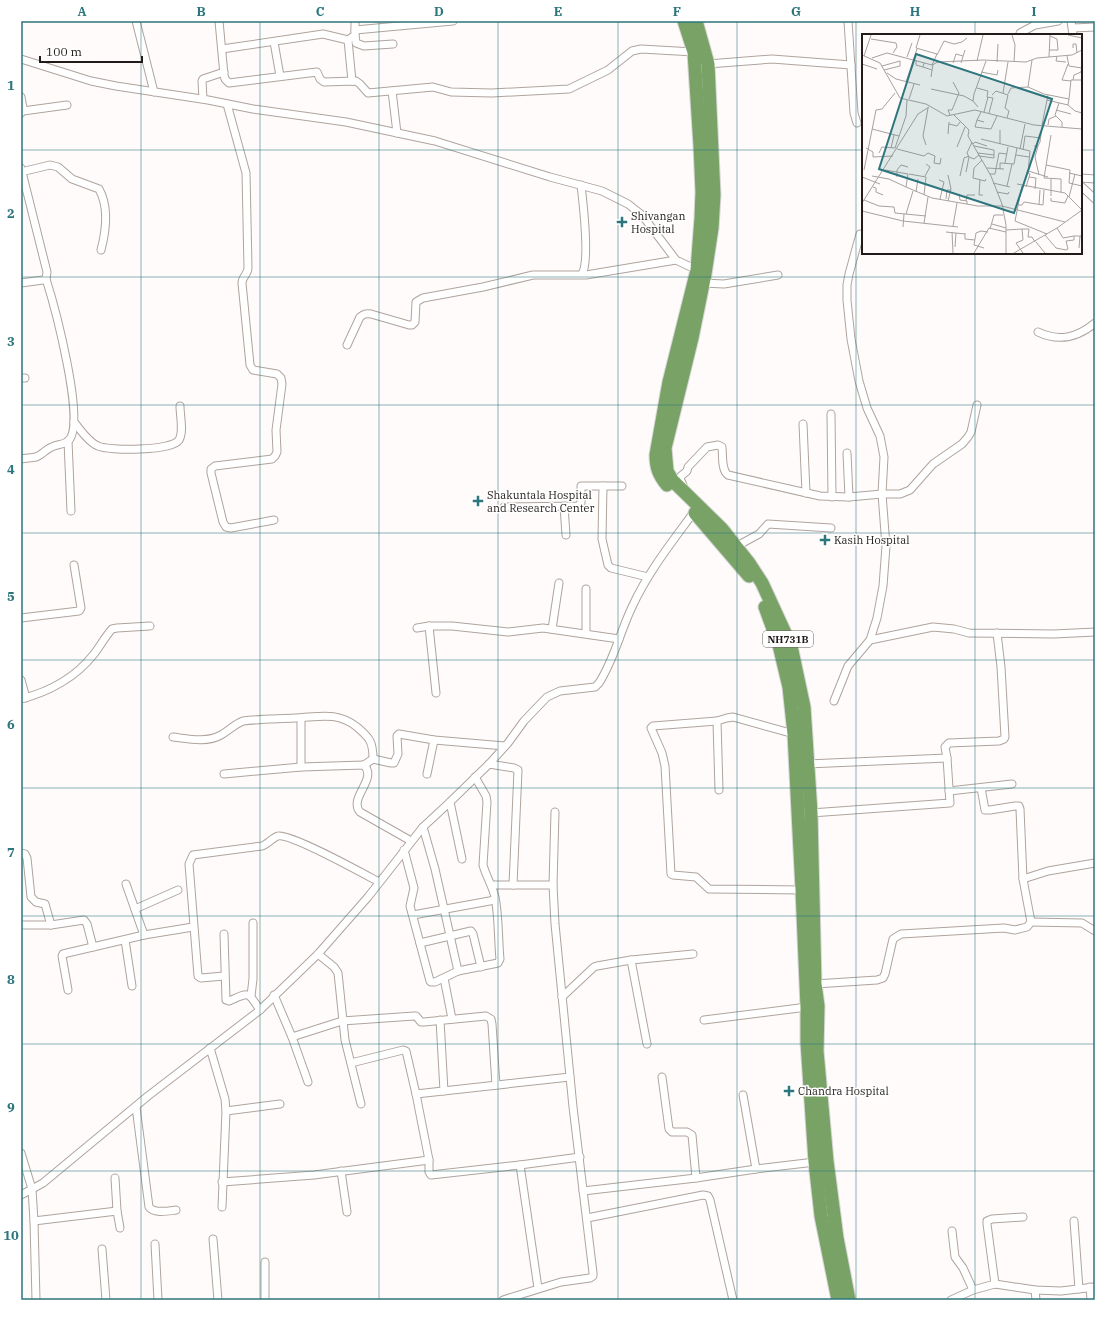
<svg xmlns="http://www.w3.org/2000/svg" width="1116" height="1321" font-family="'IBM Plex Serif',serif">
<rect width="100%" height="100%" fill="#fefbfa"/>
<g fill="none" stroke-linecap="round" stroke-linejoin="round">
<g stroke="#afa49e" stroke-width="9">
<g id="street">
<path d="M136,21L154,92"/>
<path d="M219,21L224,75L225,79L229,83L317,72L320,79L324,82L356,81L360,84L368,93L433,87L451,92L492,93L569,89L608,70L632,51L641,49L694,52"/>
<path d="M848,21L854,113L857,123"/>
<path d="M1071,21L1073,35"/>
<path d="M1073,28L1095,27"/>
<path d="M355,30L453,21"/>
<path d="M355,35L356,43L364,46L393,44"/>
<path d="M1020,35V33L1035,25L1058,21"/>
<path d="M274,42L280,76"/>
<path d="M222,49L323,34L348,40"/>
<path d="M21,59L91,81L116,86L208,100L253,109L346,122L435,141L550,177L602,191L628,204L642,215L676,260L699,271"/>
<path d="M708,64L772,59L851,65"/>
<path d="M352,81L348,40L355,35V21"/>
<path d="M392,91L397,133"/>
<path d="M21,97L23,108L21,113"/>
<path d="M203,99L202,81L203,79L224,72"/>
<path d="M227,104L246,173L248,268C248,274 242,277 242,283L250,365L253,370L277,374L281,378L282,384L276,430L277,452L275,456L272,459L215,466L211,469V473L223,522L226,527L231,528L274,520"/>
<path d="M23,111L67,105"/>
<path d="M21,172L50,165L58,167L72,179L99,189C109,207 106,231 101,250"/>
<path d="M1081,178L1095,179"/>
<path d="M581,185C583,202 590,261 582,274"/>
<path d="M1081,186L1095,199"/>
<path d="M860,234L849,274L847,285V300L851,339L859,381L867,408L880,436L884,457L882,494L886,546L883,586L877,618L870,640"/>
<path d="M21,283L43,280L46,279L47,272L21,168"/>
<path d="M703,283L724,284L778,275"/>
<path d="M1038,332C1059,342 1077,338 1095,323"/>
<path d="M347,345L360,317C364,314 366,313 371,314L409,325H412L415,322L416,302L423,298L483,287L533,275H586L676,260"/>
<path d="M21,378H25"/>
<path d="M831,414L832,497"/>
<path d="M74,422C80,429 88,442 98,446C109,451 172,451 179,440C184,432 180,416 180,406"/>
<path d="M803,424L806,493"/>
<path d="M68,441L71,511"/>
<path d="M847,453L849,497"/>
<path d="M21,459C26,458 31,458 36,457C42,455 46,449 52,447C57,444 65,445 69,440C86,422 54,304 46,279"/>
<path d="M603,486L602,539L608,565L611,568L648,577"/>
<path d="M684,488L680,478L681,476L687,471L688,467L707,447L718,445L722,447C723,455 721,470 728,475L820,496L849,497L882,494H900L910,490L933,464L962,444L968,437L971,432L977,405"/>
<path d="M564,506L566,535"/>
<path d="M504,507L578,506L581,503V486H622"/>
<path d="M737,546L759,534L768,524L831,528"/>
<path d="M21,618L79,611L81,608L74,565"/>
<path d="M429,626L436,693"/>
<path d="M417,628L429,626H452L508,632L543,628L619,639"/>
<path d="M552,629L559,583"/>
<path d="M586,633V589"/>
<path d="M21,680L26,698"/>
<path d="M21,699C49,692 76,677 94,654C100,646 105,637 112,629L117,628L150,626"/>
<path d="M834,701L848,666L870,640L933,627L954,629L969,633L1054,634L1095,632"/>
<path d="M301,718V767"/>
<path d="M717,721L653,726L651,728L662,753L665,766L671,874L673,875L696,877L709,889L802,890"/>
<path d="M173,737C189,739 207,743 221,735C230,730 233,725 243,721C260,719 278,719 295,718C319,717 337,711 357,727C370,738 373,742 373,759"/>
<path d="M489,764L514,768L518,770L513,885"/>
<path d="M807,764L947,758"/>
<path d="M364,765L373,759L391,763H394L398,754L397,736L399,734L434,740L505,746"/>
<path d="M224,774L301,767L364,765C378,779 348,798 360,812L411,841"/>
<path d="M427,774L434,740"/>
<path d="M719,790L717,721L727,718L733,717L794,734"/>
<path d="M949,791L1012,784"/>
<path d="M450,802L462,859"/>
<path d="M811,813L950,803L947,758L945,747L949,743L999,741L1004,739L1005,737L1001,667L997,633"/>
<path d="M423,827L435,869L458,971"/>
<path d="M404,850L414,888L410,906L430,981L431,982H435L458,971L498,963L500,959C498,939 499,917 495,897C492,885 486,876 483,865L487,802L486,796L475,777"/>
<path d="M21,853L25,854L27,858L31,897L36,902L45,904L51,925"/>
<path d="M1023,879L1048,871L1095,863"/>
<path d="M126,884L144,935"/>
<path d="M492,885H553"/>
<path d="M135,909L178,890"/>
<path d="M413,915L495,900"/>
<path d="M1031,922L1082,923L1095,931"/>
<path d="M22,925H51L84,920L87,924L93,947"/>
<path d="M224,934L226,1000L229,1001C250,992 247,991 260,1010"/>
<path d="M125,940L132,986"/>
<path d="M420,943L471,931L473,934L481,967"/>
<path d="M318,954L334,967L338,973L345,1040L361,1104"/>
<path d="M631,960L647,1044"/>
<path d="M224,976L201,978L198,976L189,864L193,855L262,846C268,844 272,838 278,836C290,833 364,874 379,882"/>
<path d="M444,978L452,1019"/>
<path d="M815,984L877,980L883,978L885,974L893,939L901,934L1004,928L1015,930L1027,927L1031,922L1023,879L1020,809L1019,806H1015L990,810H985L981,788"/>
<path d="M68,990L62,956L63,954L144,935L193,927"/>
<path d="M274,995L292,1037L342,1021L414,1016H416L421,1022H424L486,1016L491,1019L492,1024L496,1085"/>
<path d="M251,996L253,979V923"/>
<path d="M562,997L594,967L597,966L631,960L693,954"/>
<path d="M440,1020L444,1091"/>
<path d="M704,1020L807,1007"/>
<path d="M292,1037L308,1082"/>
<path d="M210,1048L225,1099L226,1111L222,1207"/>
<path d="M351,1063L403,1050L406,1051L416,1094L429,1160V1172L431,1175L520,1165L580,1157"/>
<path d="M662,1077L669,1129L672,1132H687L692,1135L696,1178"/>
<path d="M416,1094L570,1077"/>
<path d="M743,1095L756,1169"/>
<path d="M136,1107L149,1207C154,1214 168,1211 176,1210"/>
<path d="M226,1111L280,1104"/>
<path d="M21,1153L32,1189L34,1221L36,1300"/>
<path d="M520,1165L538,1288"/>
<path d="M341,1171L347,1212"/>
<path d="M115,1178L117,1211L120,1228"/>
<path d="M222,1182L314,1175L429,1160"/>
<path d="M583,1191L696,1178L756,1169L815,1162"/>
<path d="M21,1195L43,1183L148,1096L260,1010L318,954L368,897L423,827L450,802L489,764L508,743L524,721L547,697L560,691L595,687L599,683C614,660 620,632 632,607C648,572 672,542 694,512"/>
<path d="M587,1218L703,1195L708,1196L710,1200L733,1300"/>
<path d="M34,1221L117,1211"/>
<path d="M1074,1221L1079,1289"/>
<path d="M952,1231L955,1257L963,1268L973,1290"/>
<path d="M213,1239L218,1300"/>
<path d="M155,1244L158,1300"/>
<path d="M102,1249L106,1300"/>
<path d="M265,1262V1300"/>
<path d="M995,1284L987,1224V1221L992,1219L1023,1217"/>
<path d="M1090,1287L1091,1300"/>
<path d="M1035,1290L1036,1300"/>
<path d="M503,1300L561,1282L590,1278L593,1276V1273L573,1107L555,924L553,885L555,812"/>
<path d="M951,1300L973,1290L995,1284L1035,1290L1061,1291L1095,1287"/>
</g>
</g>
<g stroke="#d7d6d6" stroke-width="15">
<g id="highway">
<path d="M696,21L708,64L714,195L712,228L705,274L692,338L665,448L667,471L672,480L722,529L749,563L762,583L791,646L804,707L806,737L811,813L815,984L818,1006L817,1051L827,1161L837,1238L849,1300"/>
<path d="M667,485C659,475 656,468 656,455L669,382L697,270L701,218L702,192L700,146L694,52L684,21"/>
<path d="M695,513L749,576"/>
<path d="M765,607L779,645L789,687L794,734L802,890L807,1007V1042L815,1162L821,1216L838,1300"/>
</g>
</g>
<use href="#street" stroke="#fff" stroke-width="7"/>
<use href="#highway" stroke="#79a366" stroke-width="13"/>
</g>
<path fill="none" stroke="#2d767d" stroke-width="1" stroke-opacity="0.55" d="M141,21V1300M260,21V1300M379,21V1300M498,21V1300M618,21V1300M737,21V1300M856,21V1300M975,21V35M21,150H863M1081,150H1095M975,253V1300M21,277H1095M21,405H1095M21,533H1095M21,660H1095M21,788H1095M21,916H1095M21,1044H1095M21,1171H1095"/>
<g fill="#2d767d" stroke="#fff" stroke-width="1.5">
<path d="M620 216h4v4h4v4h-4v4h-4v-4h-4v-4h4z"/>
<path d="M476 495h4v4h4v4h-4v4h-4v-4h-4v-4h4z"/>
<path d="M823 534h4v4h4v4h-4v4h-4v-4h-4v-4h4z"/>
<path d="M787 1085h4v4h4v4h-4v4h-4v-4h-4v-4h4z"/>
</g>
<g text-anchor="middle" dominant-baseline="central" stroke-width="3" stroke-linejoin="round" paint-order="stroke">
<rect fill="#fff" stroke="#64605f" stroke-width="1" x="763" y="631" width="50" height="16" rx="3"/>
<g font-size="10" font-weight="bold" fill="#211c1a">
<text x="788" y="639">NH731B</text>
</g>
<g font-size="11" fill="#211c1a" stroke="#fff" text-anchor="start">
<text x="631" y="216">Shivangan<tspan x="631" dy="13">Hospital</tspan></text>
<text x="487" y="495">Shakuntala Hospital<tspan x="487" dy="13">and Research Center</tspan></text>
<text x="834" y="540">Kasih Hospital</text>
<text x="798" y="1091">Chandra Hospital</text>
</g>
</g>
<g transform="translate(862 34)">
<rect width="220" height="220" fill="#fefbfa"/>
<path fill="none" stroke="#a6a2a0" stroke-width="1" d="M150,1L153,11L152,28M206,1L220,4M9,5L34,9L35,13L31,19M211,14V10H214L215,19M187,16H196L195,5L188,2M0,21L18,29L38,64L64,70L85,82L113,76L172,91L220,95M75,21L82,7L92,10L100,8L105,4M2,22L9,1M195,22L194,27L204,28M205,22L207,32L220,34M45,23L50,9M187,23L188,1M10,24L25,19L70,31L75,20L54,14L58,1M54,26V31L61,33M115,27L121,1M135,28L136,10M62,29L61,33L70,36M91,29L94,20L101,22M99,29L103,16M0,30L15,35M206,30L200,46L209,47M70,31L76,28L121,26L164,28L175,24L210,21L220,16M20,32L38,27V32L22,36M119,38L135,41L136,36M25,39L34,45L58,51M69,43L71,30M211,46L212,41L219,38L220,32M44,48L55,15M166,53L182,60L207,65L206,71L213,77L220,79M115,54L126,57L125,63L131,64L127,79M69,55L102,62L111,67M141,59L146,28M146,60L149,54L166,53L170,26M130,61L134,57L146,61L143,74L147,77L145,84M47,65L52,50M207,65L209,46H220M185,66L206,71M197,69L193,81L200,88V93M116,73L111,67L112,60L124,27M194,76L209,80M119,78L115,86L122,88M122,78L126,63M88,81L86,76H90L97,59L91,48M92,81L107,96L106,102L129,142L140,170L144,191V219M115,86L113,93L129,95L135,82M87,90L95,92L98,88M180,91L186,61M186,91L187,85L194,82M10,95L37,102M86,100L87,88M189,101L182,144L199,145V158M119,105L168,117L166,139L168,140L164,153M111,110L113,108L125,112M138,110V96M64,111L61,102L66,74M112,112L132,116V124L117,122M172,112H176L178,108L180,93M176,112L173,123L177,141M95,113L103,93M4,114L11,118V123L31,122M29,114L32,101M35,115L62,122L66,119L73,122L72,129L78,130L79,124M158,115L163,90M161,116L163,102L179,104M17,119L20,113L33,114L44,82L45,66M116,119L132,121M154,121L167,123M107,123L105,119L110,108M120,126L112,134L111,144L123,147L124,145M143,129L146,113M184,131L208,136L207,149L220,152M125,134L142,135M138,135V129L152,130L155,114M2,136L14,76L20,75L33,59M23,136L46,140L44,153L70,164L116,172H140L203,188M166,137L186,143M104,138L107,123L112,125L117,121M207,139L220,142M47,140L64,143L62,161M128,140H133L137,119L145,120M10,142L27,145L44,153M63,142L68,133L64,130M98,142L102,124L107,122M0,143L18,150M35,143V136L39,131L46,133M167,143L174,144L173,155M189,145V162M77,146L82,148L78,165M118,146L117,161H121M131,149L148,153M155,150L203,159L220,176M145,152L150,130M160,152L153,187L185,200M11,153L14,154V158L21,161M54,158L56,145M135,158L146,160L147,158M97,160L98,166L105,167V170M207,163L213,140M189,164V167L203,169L206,162M84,165L85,156H89M2,166L17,172L32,173L33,179L64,182M86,167L89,155L86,141M104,167L105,161H113M0,169L56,80L67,73M156,171H160L162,168L181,171L182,156M177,171L178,156M0,177L41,187L96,193M44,180L51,157M62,189L66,163M130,190L144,194M91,192L95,169M41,193L42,180M195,194L201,204L212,202M128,195L132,181H141M160,195H167L166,203H170L173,208M144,196L160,195L161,206L154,209L161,219M84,198L103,200M90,198L91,219M103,199V205L113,206M183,201L194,214L204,216L206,215L204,207L212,206V202H220M174,208L183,219M93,213L94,199M122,214L112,211L114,199L119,197L126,198M217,214L218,202M112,219L127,194L144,198M152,219L195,194L220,176"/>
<path fill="#2d767d" fill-opacity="0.15" stroke="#2d767d" stroke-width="2" d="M54,20L190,65L152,179L17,135Z"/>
<rect width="220" height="220" fill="none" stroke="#211c1a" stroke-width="2"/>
</g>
<rect width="1116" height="1321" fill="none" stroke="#ffffff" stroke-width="44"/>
<path d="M40 56v6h102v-6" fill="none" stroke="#211c1a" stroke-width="2"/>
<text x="46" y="56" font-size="12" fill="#211c1a" stroke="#ffffff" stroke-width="3" paint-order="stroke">100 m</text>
<rect x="22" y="22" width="1072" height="1277" fill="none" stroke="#2d767d" stroke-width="1.5"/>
<g font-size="13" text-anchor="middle" font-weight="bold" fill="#2d767d">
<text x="82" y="16">A</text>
<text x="201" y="16">B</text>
<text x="320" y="16">C</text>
<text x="439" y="16">D</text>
<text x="558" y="16">E</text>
<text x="677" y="16">F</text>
<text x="796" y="16">G</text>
<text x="915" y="16">H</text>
<text x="1034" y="16">I</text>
<text x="11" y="90">1</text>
<text x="11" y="218">2</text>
<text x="11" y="346">3</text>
<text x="11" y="474">4</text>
<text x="11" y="601">5</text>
<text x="11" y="729">6</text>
<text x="11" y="857">7</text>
<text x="11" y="984">8</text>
<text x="11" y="1112">9</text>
<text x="11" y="1240">10</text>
</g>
</svg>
